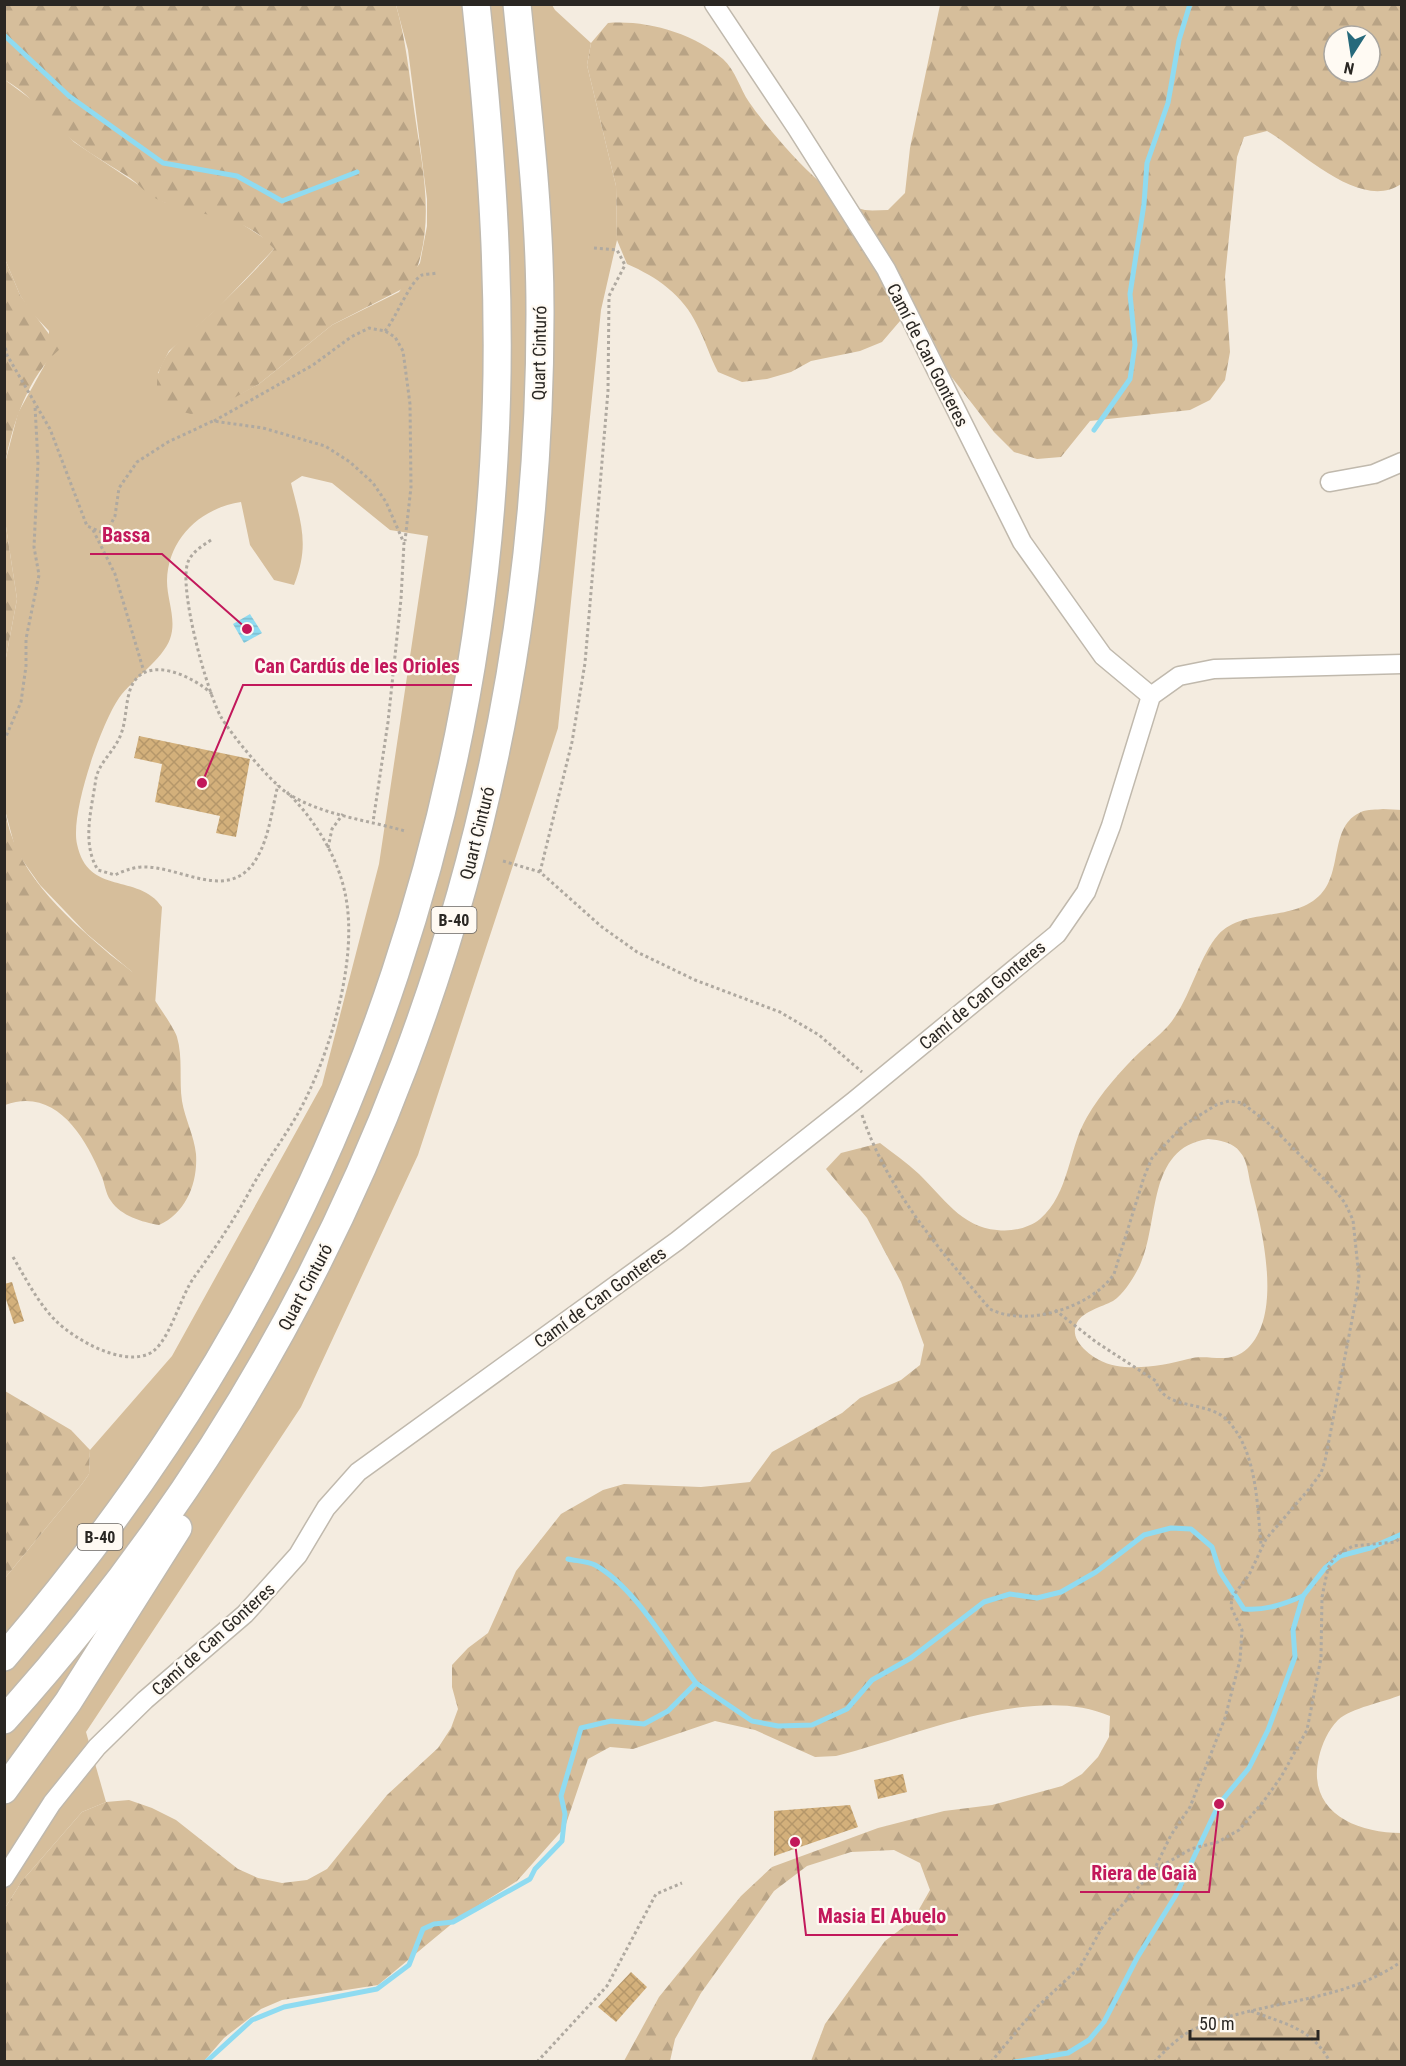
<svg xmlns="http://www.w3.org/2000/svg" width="1406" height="2066" font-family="'Roboto Condensed',sans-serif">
<defs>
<pattern id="forest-firs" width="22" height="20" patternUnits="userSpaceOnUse" patternTransform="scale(1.5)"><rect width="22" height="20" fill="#d6be9b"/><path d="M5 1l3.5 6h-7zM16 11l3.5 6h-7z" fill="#b8a385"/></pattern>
<pattern id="water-rules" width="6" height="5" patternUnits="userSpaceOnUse" patternTransform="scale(1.5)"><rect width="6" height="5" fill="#8fdbf1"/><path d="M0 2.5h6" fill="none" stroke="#7cbcce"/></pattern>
<pattern id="building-cross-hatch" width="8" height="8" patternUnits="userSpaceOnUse" patternTransform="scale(1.5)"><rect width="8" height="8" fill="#d3b07b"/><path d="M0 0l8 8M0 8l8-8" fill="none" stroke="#b5976a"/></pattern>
</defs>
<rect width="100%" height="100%" fill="#f4ece0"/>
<path fill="#d6be9b" d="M396,5H552L555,10L591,43L587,65L616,186L617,240L601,310L558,728L418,1155L301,1407L86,1732L106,1802L82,1812L22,1881L5,1908V1578L82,1484L89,1474L90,1450L172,1356L322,1085L379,864L428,536L390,530L332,483L302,476L291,483C301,523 310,545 294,585L274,580L250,545L241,502C201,508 168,538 167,581C167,600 177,620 170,639C163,659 132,680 119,698C101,724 70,813 77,844C88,897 138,872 162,907L155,1005L131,971L87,934L40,885L16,851L5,810V663L17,599L5,520V463L18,413L48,359L49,331L31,312L20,295L5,259V80L36,103L74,142L164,202L234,219L267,240L274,249L217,309L169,351L158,373L225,402L259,384L332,325L399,292L420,263L427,226V199L408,50Z"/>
<g fill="url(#forest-firs)" fill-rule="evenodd">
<path d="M4,5H396C406,41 409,72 414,109C422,168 438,228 410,285L332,325L259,384L214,409L191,414L167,408L158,400C150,353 187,337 216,309C236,290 256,270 274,249C241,209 195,220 155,198C145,193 139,184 130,178C104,161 77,147 55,125C39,108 25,91 5,80Z"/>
<path d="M940,5H1401V184C1361,212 1301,151 1267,131L1244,137L1237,157L1225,277L1230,352L1225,380L1210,400L1190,410L1090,421L1061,457L1037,459L1014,452L994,432L950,375L927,328L912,307L882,342L860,351L811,361L791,372L767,379L742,382L718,372C710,357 705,340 697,325C683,295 657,277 627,264L617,240L616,186L587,65L591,43L608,23C647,20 693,33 723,59C736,71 740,89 749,102C769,131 830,203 865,210C872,211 880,210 888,210L905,193L910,148ZM1334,36H1370V72H1334Z"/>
<path d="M5,259L20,295L60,349C28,376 13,423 5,463Z"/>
<path d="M5,520L17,599L5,663H4Z"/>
<path d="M1383,809L1402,810L1401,1695C1384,1702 1351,1708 1338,1720C1328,1730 1322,1744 1319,1757C1306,1811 1355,1833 1401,1833V2061H811L825,2024L885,1941L913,1920L930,1890L920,1863L894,1850L851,1852L807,1866L774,1891L701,1993L675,2039L670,2061H624L659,1997L741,1896L772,1867L878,1828L944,1811L992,1805L1062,1786L1082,1774L1098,1757L1109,1737L1110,1716C1033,1682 914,1737 836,1756L815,1757L755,1730L715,1721L633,1749L610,1747L588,1759L565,1827L517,1881L460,1917L378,1985L282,2000L261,2009L224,2038L204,2061H5V1908L22,1881L82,1812L106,1802L129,1800L152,1808L176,1820L238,1869L258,1878L282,1883L307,1880L327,1869L387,1795L438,1748L451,1728L458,1709L452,1687V1665L468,1648L488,1633L516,1571L561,1514L603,1490L624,1484L701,1487L750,1482L772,1452L842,1413L860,1398L901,1380L920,1365L924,1345L901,1282L867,1218L826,1169L841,1153L880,1143C893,1153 906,1162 919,1174C943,1197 961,1227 997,1230C1012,1232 1029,1228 1040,1219C1070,1193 1068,1149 1087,1117C1101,1093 1121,1070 1141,1051C1154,1039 1167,1030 1176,1015C1191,993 1201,954 1218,935C1243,907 1294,923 1321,894C1343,871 1329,826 1361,812C1367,809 1377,810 1383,809ZM1208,1139C1219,1140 1233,1142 1240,1152C1248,1161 1248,1175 1251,1186C1262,1229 1283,1313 1248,1348C1230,1366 1209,1353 1188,1359C1162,1366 1124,1373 1099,1360C1088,1354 1070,1340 1076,1325C1080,1312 1102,1307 1113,1301C1125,1293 1134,1277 1140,1265C1160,1222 1146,1148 1208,1139Z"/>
<path d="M5,810C14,870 62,913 106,951C117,961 130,968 140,980C148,990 174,1027 177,1037C183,1057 179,1081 182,1101C185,1119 194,1135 196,1154C198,1183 186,1213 159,1225C142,1222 121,1216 111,1201C105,1193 105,1183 101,1175C84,1135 55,1087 5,1105Z"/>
<path d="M5,1391L71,1430L90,1450L89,1474L82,1484L5,1578Z"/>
</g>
<path fill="url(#water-rules)" d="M250,614L262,633L244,643L233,624Z"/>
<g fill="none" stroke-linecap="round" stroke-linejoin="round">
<g stroke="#8fdbf1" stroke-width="5">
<path d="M4,35L69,96L163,163L237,176L282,201L357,172"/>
<path d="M1094,430L1130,379L1135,345L1130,294L1144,204L1147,163L1168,103L1179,40L1190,4"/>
<path d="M568,1559C576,1561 587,1561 595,1565C635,1587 668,1647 696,1683"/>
<path d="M206,2062L252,2020L284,2007L377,1989L409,1965L423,1929L434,1924L453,1922L530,1879L535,1869L562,1841L565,1814L561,1796L581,1728L611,1721L644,1724L668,1711L696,1683L752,1721L778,1726L812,1725L847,1709L872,1680L911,1658L984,1602L1010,1594L1037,1598L1061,1592L1096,1572L1144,1535L1171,1528L1191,1529L1212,1547L1220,1572L1244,1609C1265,1611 1284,1604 1303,1596"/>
<path d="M1014,2062L1068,2053L1089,2040L1104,2022L1137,1958L1176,1895L1219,1804L1249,1768L1268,1730L1295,1657L1293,1630L1303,1596L1325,1568L1340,1556L1370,1548L1402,1534"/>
</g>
</g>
<g fill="url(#building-cross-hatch)">
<path d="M139,736L250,759L236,837L216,833L220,816L155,802L162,764L134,758Z"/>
<path d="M12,1282L24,1321L14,1324L4,1293V1284Z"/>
<path d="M903,1774L907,1792L878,1799L874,1780Z"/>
<path d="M850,1805L858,1827L774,1856V1811Z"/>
<path d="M631,1972L647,1987L616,2022L598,2007Z"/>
</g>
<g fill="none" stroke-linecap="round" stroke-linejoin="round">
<g stroke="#c0b9ad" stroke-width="21">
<g id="minor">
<path d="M714,4L796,127L886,269L1022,542L1103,656L1151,696"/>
<path d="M1330,482L1374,474L1402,462"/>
<path d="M4,1878L52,1803L97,1747L145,1700L245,1614L298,1555L326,1508L358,1472L677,1241L854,1101L1057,934L1086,892L1111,826L1151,696L1179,676L1214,669L1402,664"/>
</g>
</g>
<g stroke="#c0b9ad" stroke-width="30">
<g id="highway">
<path d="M4,1657C62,1589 117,1518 166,1444C359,1155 475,805 494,458C503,306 492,155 476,4"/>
<path d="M4,1720C355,1330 541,835 540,310C540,208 527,106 517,4"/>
<path d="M4,1790L68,1702L178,1528"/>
</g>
</g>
<g stroke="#afa9a0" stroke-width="3" stroke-dasharray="3 3" stroke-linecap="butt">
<path d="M309,4H319"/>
<path d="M385,331C396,318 410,281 422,275C426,274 432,274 437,273"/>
<path d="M4,342L7,355L50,429L87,526L101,532L108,530L115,516L119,488L137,462L168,442L213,421L263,428L325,446L350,462L373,483L386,502L404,543L401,599L388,722L373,822"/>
<path d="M214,421L313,365L351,337L369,328L385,331L395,337L403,351L410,404L411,487L405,541"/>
<path d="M93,530L115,574L144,672"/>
<path d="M211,540C202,546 192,552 188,562C178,588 207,692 221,717C232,736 270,781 287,793C321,815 367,820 405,831"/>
<path d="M212,694C194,677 148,654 132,685C125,700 127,719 121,734C115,751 100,761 96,778C92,808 81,843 98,870L115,875C123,871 131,868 141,867C181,865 231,906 258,856C270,834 272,808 278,785"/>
<path d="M4,741L21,702L26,666V639L39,575L34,547L38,463L35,406"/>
<path d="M328,848L332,829L343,814"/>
<path d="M503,861L540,872L602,927L637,952L695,980L780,1012L819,1035L862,1072"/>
<path d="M540,872L572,742L585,663L608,391L609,296L625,265L617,250L594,248"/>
<path d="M862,1115C887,1190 940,1250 990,1309C1027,1328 1092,1307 1114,1274L1144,1177L1152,1158L1184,1125L1216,1105L1229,1101L1242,1103L1267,1122L1334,1189L1345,1203L1353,1220L1359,1277L1356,1299L1325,1461L1321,1473L1309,1489L1266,1539L1249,1575L1232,1597L1231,1607L1242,1630L1240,1660L1225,1718L1190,1807L1171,1835L1154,1870L1103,1926L1080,1967L1037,2007L991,2062"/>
<path d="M13,1257C26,1279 38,1303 56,1321C76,1340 118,1364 146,1355C169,1348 179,1297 195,1276C216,1247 236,1217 253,1185C270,1155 292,1128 307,1096C333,1042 357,958 346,898C339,858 315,820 287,792"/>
<path d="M1055,1310L1096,1342L1156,1381C1164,1412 1208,1399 1228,1421C1257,1452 1257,1504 1261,1544"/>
<path d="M1156,1869L1191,1849L1218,1842L1239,1830L1263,1802L1281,1777L1307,1730L1321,1658L1322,1597L1328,1568L1335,1556L1353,1546L1395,1542L1402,1537"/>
<path d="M1251,2011C1285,2024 1312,2028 1330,2062"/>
<path d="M537,2062L607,1986L656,1894L682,1883"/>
<path d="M1154,2062C1167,2049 1180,2035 1197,2028C1264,1999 1342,2004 1402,1961"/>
</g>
<use href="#minor" stroke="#fff" stroke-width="18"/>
<use href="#highway" stroke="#fff" stroke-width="27"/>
</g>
<g text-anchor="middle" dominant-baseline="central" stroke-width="4.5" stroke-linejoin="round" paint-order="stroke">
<g fill="#fffaf3" stroke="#6a6661" stroke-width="1.5">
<rect x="431.5" y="907" width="45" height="26" rx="4.5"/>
<rect x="77.5" y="1524" width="45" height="26" rx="4.5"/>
</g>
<g font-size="16" font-weight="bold" fill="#2a2723">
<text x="454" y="920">B-40</text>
<text x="100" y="1537">B-40</text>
</g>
<g font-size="18" fill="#2a2723" stroke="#fffaf3">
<text transform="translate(539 353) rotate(-89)">Quart Cinturó</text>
<text transform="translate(928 355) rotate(63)">Camí de Can Gonteres</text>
<text transform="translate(477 833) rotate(-76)">Quart Cinturó</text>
<text transform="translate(982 995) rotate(-40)">Camí de Can Gonteres</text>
<text transform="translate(305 1287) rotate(-62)">Quart Cinturó</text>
<text transform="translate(600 1297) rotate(-36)">Camí de Can Gonteres</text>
<text transform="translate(213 1639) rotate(-42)">Camí de Can Gonteres</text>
</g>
</g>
<path fill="none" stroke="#c2185b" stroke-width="2" d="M247 629L162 554H90M202 783L243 685H472M1219 1804L1209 1892H1080M795 1842L806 1935H958"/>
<g fill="#c2185b" stroke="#fffaf3" stroke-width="2">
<circle cx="247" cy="629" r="6"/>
<circle cx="202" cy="783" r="6"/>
<circle cx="1219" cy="1804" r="6"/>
<circle cx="795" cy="1842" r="6"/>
</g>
<g font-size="20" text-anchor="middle" font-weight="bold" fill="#c2185b" stroke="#fffaf3" stroke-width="4.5" stroke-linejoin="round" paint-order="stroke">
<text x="126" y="542">Bassa</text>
<text x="357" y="673">Can Cardús de les Orioles</text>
<text x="1144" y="1880">Riera de Gaià</text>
<text x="882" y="1923">Masia El Abuelo</text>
</g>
<rect width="1406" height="2066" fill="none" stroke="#2a2723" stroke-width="12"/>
<g transform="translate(1352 54) rotate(192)"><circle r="28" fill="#fffaf3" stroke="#aaa6a0" stroke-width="1.5"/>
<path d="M0-4.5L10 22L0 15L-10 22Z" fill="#26697b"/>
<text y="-9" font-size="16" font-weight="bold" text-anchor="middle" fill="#2a2723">N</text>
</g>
<path d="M1190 2030v9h128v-9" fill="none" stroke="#2a2723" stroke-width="3"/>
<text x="1199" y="2030" font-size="18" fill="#2a2723" stroke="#fffaf3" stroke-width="4.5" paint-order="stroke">50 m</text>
</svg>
